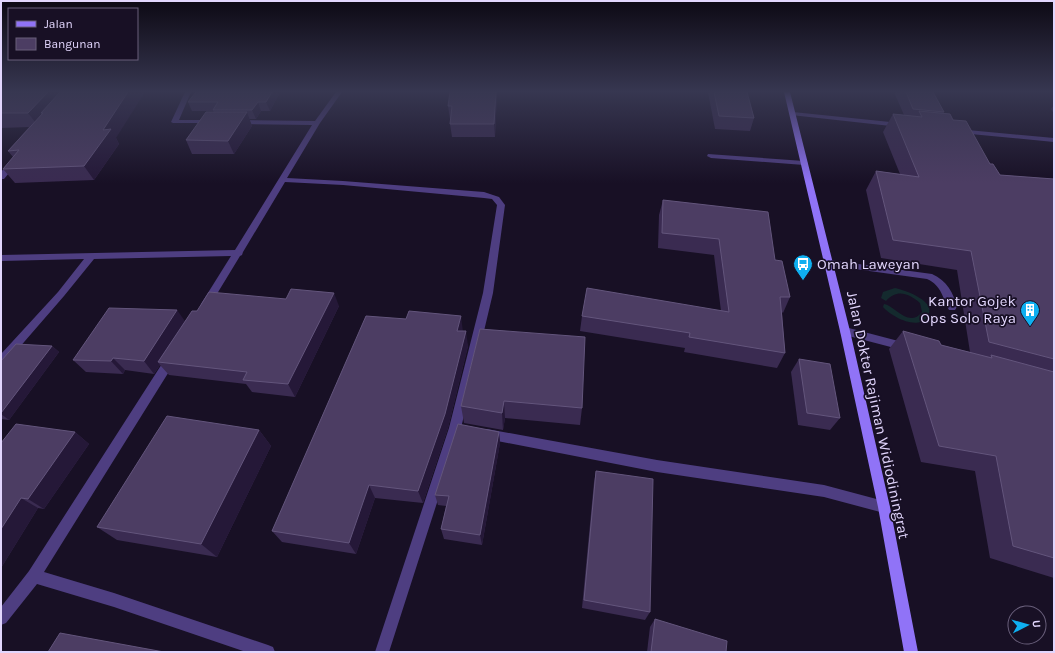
<svg xmlns="http://www.w3.org/2000/svg" width="1055" height="653" font-family="Karla,sans-serif">
<rect width="100%" height="100%" fill="#181025"/>
<path fill="#142a2e" d="M895,288C905,290 939,302 927,317C917,331 891,316 883,307L884,304C894,305 909,329 922,312L920,303C908,293 897,289 886,301L881,298L883,292Z"/>
<g fill="none" stroke-linecap="round" stroke-linejoin="round">
<g fill="#4e3e81" fill-rule="evenodd">
<path d="M708,154L804,161L808,163L804,165L711,158L707,156Z"/>
<path d="M829,260L932,274C947,281 953,292 957,307L955,310H949C942,297 942,286 927,279L826,265L824,263Z"/>
</g>
<g fill="#4e3e81" fill-rule="evenodd">
<path d="M185,92H191L179,120H212L216,122L214,123H173L171,122Z"/>
<path d="M336,92H342L320,123L287,178L343,181L484,192L499,197L505,205L493,293L461,428L389,652H375L449,428L483,293L497,205L492,199L484,198L343,185L285,182L243,252L242,255L240,256L209,307H203L201,304L231,256L94,259L64,296L5,364L1,365V354L58,292L84,259L1,261V255L235,250L312,125L238,124L234,122L238,120L315,121Z"/>
<path d="M793,112L900,123L904,125L900,127L791,115L790,114Z"/>
<path d="M957,129L1054,138V142L960,133L956,131Z"/>
<path d="M12,159H15L19,161L4,179H1V172Z"/>
<path d="M845,327L906,343L910,344L911,347L910,350L906,351L841,334L840,331L841,328Z"/>
<path d="M171,355L175,356L176,359L175,362L44,572L114,593L268,645L273,647L275,652H246L114,607L37,584L6,623L1,625V607L29,571L167,356Z"/>
<path d="M487,429L657,460L824,485L884,501L888,503L890,507L888,511L884,513L824,497L657,472L487,439L483,438L481,434L483,430Z"/>
</g>
<path fill="#9073f7" fill-rule="evenodd" d="M784,92H790L850,331L890,507L918,652H904L878,507L840,331Z"/>
</g>
<g fill="#3a2b51">
<path d="M1,92L116,138L119,144L94,180L15,183L3,169L13,157L8,151L29,127L1,128Z"/>
<path d="M280,92L270,111H261L256,119H249L252,126L234,154H192L186,140L214,112L213,111H192L188,102Z"/>
<path d="M450,92H497L495,137H452L450,124L451,119H450L448,106Z"/>
<path d="M708,92H747L754,118L750,131L715,129Z"/>
<path d="M894,92H933L944,112L943,113L953,120L1000,175L1054,179V578L990,558L975,471L921,462L889,349L903,331L941,345L970,352L957,270L881,258L866,190L876,171L900,174L883,132L893,114L904,115Z"/>
<path d="M1054,105V114L1051,109Z"/>
<path d="M663,200L775,260L790,297L783,313L782,312L785,353L777,368L684,352L685,348L580,331L582,316L721,311L714,255L658,248L659,215Z"/>
<path d="M339,306L295,397L252,392L246,384L169,375L160,365L154,374L125,370L123,374L86,372L73,360L185,321L197,311Z"/>
<path d="M480,329L582,408L580,425L505,418L503,430L464,423L461,406Z"/>
<path d="M463,331L468,346L448,428L423,503L375,498L356,554L282,542L272,531Z"/>
<path d="M52,346L59,352L9,420L1,419V361Z"/>
<path d="M799,359L840,418L830,430L798,425L791,372Z"/>
<path d="M259,430L271,446L217,557L117,540L97,527Z"/>
<path d="M75,432L89,444L44,509L38,508L1,568V443Z"/>
<path d="M499,432L500,443L482,545L444,539L441,529L446,506L438,505L435,495Z"/>
<path d="M596,471L650,612L645,620L582,608L594,482Z"/>
<path d="M655,619L726,652H647L650,627Z"/>
</g>
<g fill="#251838">
<path d="M48,92H70L43,113H41L45,120L39,127L28,113Z"/>
<path d="M128,92H145L116,138L119,144L94,180L84,166L103,130Z"/>
<path d="M272,92H280L270,111L266,102Z"/>
<path d="M496,92H497L495,137L494,124Z"/>
<path d="M258,102L261,111L256,119L252,110Z"/>
<path d="M247,112L252,126L234,154L228,141Z"/>
<path d="M334,293L339,306L295,397L288,384Z"/>
<path d="M177,310L187,324L158,362L160,365L154,374L144,361Z"/>
<path d="M461,316L463,332L457,331Z"/>
<path d="M466,331L468,346L448,428L423,503L418,491Z"/>
<path d="M52,346L59,352L9,420L1,414V413Z"/>
<path d="M113,358L125,370L123,374L111,361Z"/>
<path d="M504,401L505,418L503,430L502,413Z"/>
<path d="M259,430L271,446L217,557L201,544Z"/>
<path d="M75,432L89,444L44,509L28,499Z"/>
<path d="M499,432L500,443L482,545L480,535Z"/>
<path d="M369,485L375,498L356,554L349,543Z"/>
<path d="M21,498L38,508L1,568V529Z"/>
</g>
<g fill="#4c3d63" stroke="#63557c">
<path d="M1,92H48L28,113H1Z"/>
<path d="M60,92H128L103,130L111,129L84,166L3,169L19,150L8,151L43,113H41Z"/>
<path d="M196,92H272L266,102H258L252,110H213L218,102H188Z"/>
<path d="M450,92H496L494,124H450L452,106H448Z"/>
<path d="M714,92H747L754,118L719,116Z"/>
<path d="M906,92H933L944,112L913,109Z"/>
<path d="M919,111L950,114L953,120L966,121L990,164H993L1000,175L1054,179V359L989,342L971,251L893,240L876,171L919,177L893,114L922,117Z"/>
<path d="M206,112H247L228,141L186,140Z"/>
<path d="M663,200L768,212L775,260L782,261L790,297H780L785,353L689,337L690,333L582,316L587,288L729,312L719,239L662,233Z"/>
<path d="M291,289L334,293L288,384L243,380L247,372L158,362L192,311H197L209,292L286,299Z"/>
<path d="M109,308L177,310L144,361L113,358L111,361L73,360Z"/>
<path d="M409,311L461,316L457,331H466L445,414L418,491L369,485L349,543L272,531L366,316L406,319Z"/>
<path d="M480,329L585,337L582,408L504,401L502,413L461,406Z"/>
<path d="M903,331L939,341L941,345L992,358L991,355L1054,372V558L1013,546L996,456L939,446Z"/>
<path d="M16,344L52,346L1,413V361Z"/>
<path d="M799,359L830,364L840,418L807,413Z"/>
<path d="M167,416L259,430L201,544L97,527Z"/>
<path d="M16,424L75,432L28,499L21,498L1,529V443Z"/>
<path d="M458,424L499,432L480,535L441,529L449,496L435,495Z"/>
<path d="M596,471L653,479L650,612L584,600Z"/>
<path d="M655,619L727,641L726,652H651Z"/>
<path d="M60,633L164,652H48Z"/>
</g>
<linearGradient id="sky" x2="0" y2="1"><stop stop-color="#0d0914"/><stop offset="0.5" stop-color="#373751"/><stop offset="1" stop-color="#373751" stop-opacity="0"/></linearGradient>
<rect width="1055" height="183" fill="url(#sky)"/>
<defs>
<g id="bus-pin" transform="scale(1)"><path d="M0 17L-7.5 6A9.5 9.5 0 1 1 7.5 6Z" fill="#0faff0" stroke="#181025"/><path d="M-5-6H5V4H4V6H2V4H-2V6H-4V4H-5ZM-3.5-4V0h7V-4ZM-3.5 1.2v1.5H-2V1.2ZM2 1.2v1.5H3.5V1.2Z" fill="#fff"/></g>
<g id="building-pin" transform="scale(1)"><path d="M0 17L-7.5 6A9.5 9.5 0 1 1 7.5 6Z" fill="#0faff0" stroke="#181025"/><path d="M-4-6H4V6H1V3H-1V6H-4ZM-2.5-4.3h1.7v1.8h-1.7ZM.8-4.3h1.7v1.8H.8ZM-2.5-1h1.7V.8h-1.7ZM.8-1h1.7V.8H.8Z" fill="#fff"/></g>
</defs>
<g fill-rule="evenodd">
<use href="#bus-pin" x="803" y="264"/>
<use href="#building-pin" x="1030" y="310"/>
</g>
<g text-anchor="middle" dominant-baseline="central" stroke-width="3.5" stroke-linejoin="round" paint-order="stroke">
<g font-size="15" fill="#e2d6fd" stroke="#181025" text-anchor="start">
<text x="817" y="264">Omah Laweyan</text>
<text x="1016" y="301" text-anchor="end">Kantor Gojek<tspan x="1016" dy="17">Ops Solo Raya</tspan></text>
</g>
<g font-size="15" fill="#e2d6fd" stroke="#181025">
<text transform="translate(878 415) rotate(78)">Jalan Dokter Rajiman Widiodiningrat</text>
</g>
</g>
<rect width="1055" height="653" fill="none" stroke="#e2d6fd" stroke-width="4"/>
<rect x="8" y="8" width="130" height="52" fill="#181025" stroke="#695f7b"/>
<rect x="16" y="21" width="20" height="6" fill="#9073f7" stroke="#695f7b"/>
<text x="44" y="28" font-size="12" fill="#e2d6fd">Jalan</text>
<rect x="16" y="38" width="20" height="12" fill="#4c3d63" stroke="#695f7b"/>
<text x="44" y="48" font-size="12" fill="#e2d6fd">Bangunan</text>
<g transform="translate(1027 625) rotate(84)"><circle r="19" fill="#181025" stroke="#695f7b"/>
<path d="M0-3L7 15L0 10L-7 15Z" fill="#0faff0"/>
<text y="-6" font-size="11" font-weight="bold" text-anchor="middle" fill="#e2d6fd">U</text>
</g>
</svg>
